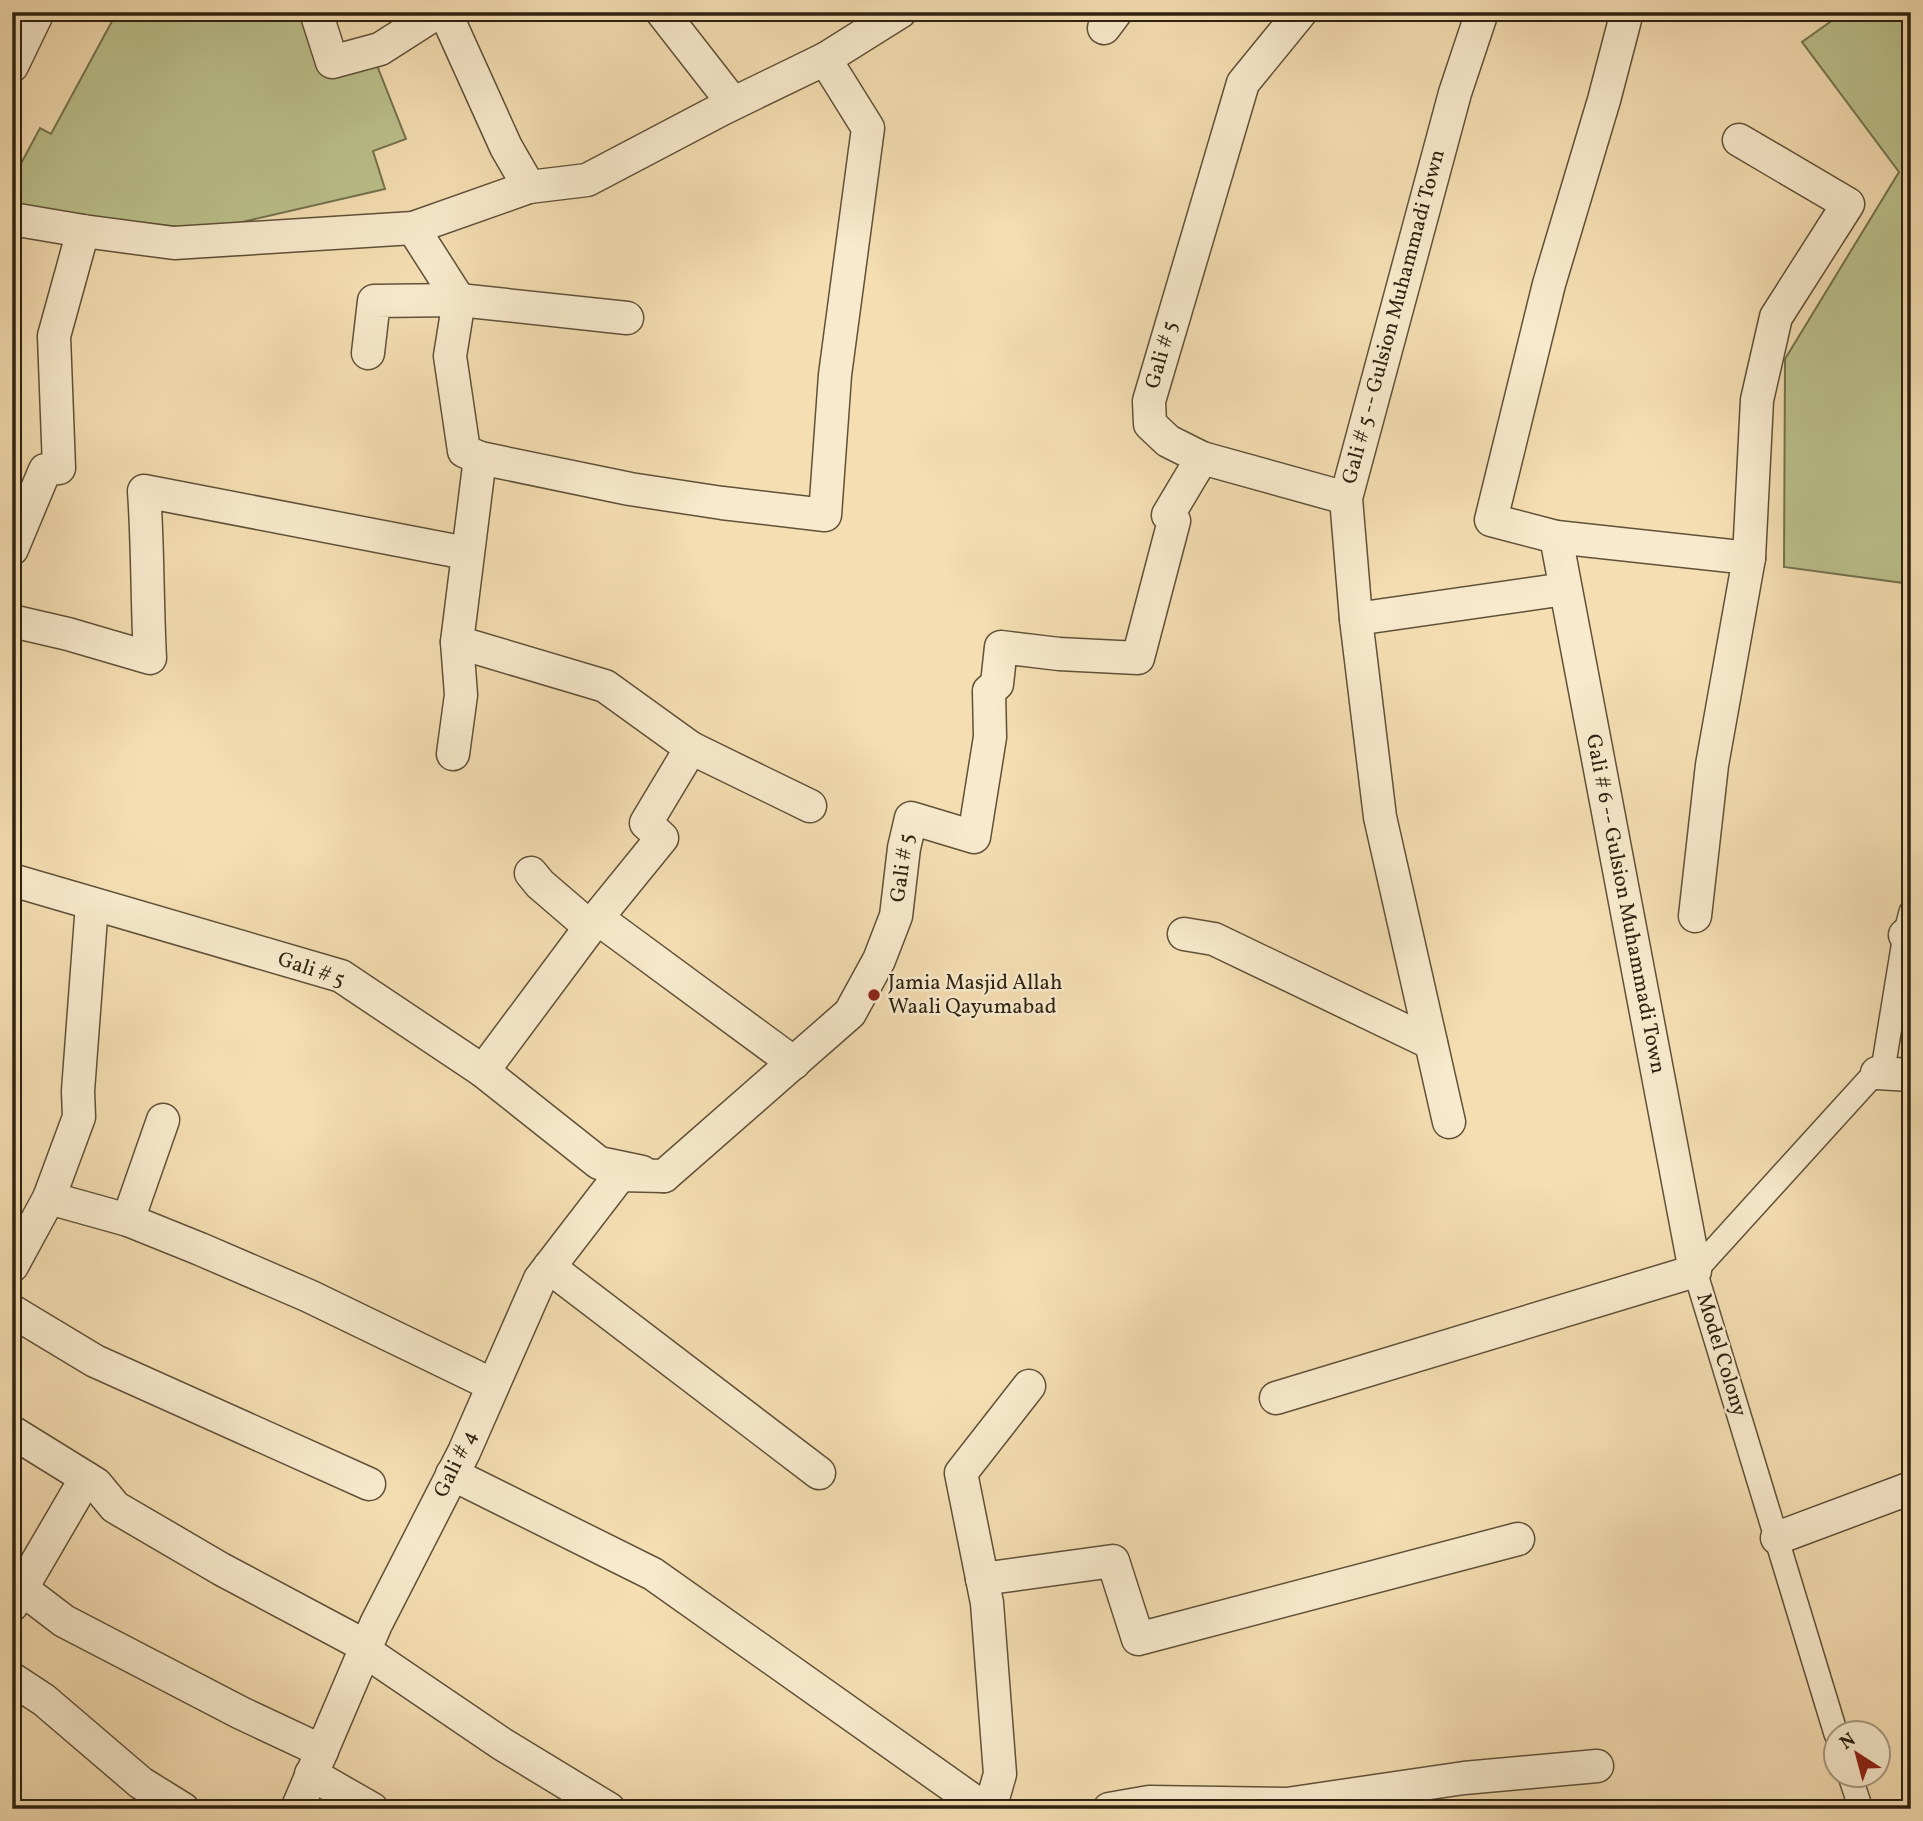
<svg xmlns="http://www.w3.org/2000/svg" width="1923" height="1821" font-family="Vollkorn,serif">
<rect width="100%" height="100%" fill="#f4deb2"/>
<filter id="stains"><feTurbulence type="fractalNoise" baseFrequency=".00286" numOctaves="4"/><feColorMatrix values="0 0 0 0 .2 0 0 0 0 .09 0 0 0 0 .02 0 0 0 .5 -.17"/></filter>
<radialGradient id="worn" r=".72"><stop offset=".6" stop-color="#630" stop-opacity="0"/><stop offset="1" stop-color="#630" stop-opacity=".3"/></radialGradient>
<g fill="#bbc18c" stroke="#74724e" stroke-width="2">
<path d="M117,12H303L307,29L376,63L406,139L373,151L385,189L208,230L106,219L12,205V169L17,171L40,128L51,134Z"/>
<path d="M1844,12H1911V584L1784,567L1785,359L1899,172L1802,42Z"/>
</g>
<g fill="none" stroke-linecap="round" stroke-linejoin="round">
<g stroke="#605138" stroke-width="26">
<g id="pedestrian">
<path d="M1836,1734L1695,1271L1884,1063L1905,935L1911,912"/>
<path d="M1850,1776L1861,1809"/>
</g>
</g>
<g stroke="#605138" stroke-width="35">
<g id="minor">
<path d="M316,12L332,62L380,49L438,12"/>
<path d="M445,12L506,147L529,187"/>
<path d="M662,12L733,103"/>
<path d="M1301,12L1243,83L1149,401L1150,424L1168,441L1202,458L1346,498"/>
<path d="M1627,12L1604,100L1549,284L1491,520L1556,537L1749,558L1712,765L1695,916"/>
<path d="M1104,28L1116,12"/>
<path d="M12,66L38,12"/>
<path d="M1739,140L1848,204L1776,317L1757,400L1749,558"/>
<path d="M12,219L83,231L174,243L413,228L529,187L587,180L722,109L825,59L900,12"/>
<path d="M413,228L459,300L450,356L464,451L480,458L457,642L605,686L691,748L646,823L662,838L597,918"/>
<path d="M368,353L374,301L459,300L627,318"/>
<path d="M480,458L630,489L722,503L825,515L835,375L868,128L825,59"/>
<path d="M12,549L45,470L59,468L54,336L83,231"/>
<path d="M1356,619L1565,589"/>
<path d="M12,621L68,634L150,658C147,602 148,547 144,491L466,553"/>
<path d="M691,748L810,806"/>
<path d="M453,754L461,695L457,642"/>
<path d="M531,873L540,884L590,927"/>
<path d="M12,880L341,976L483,1071L599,1163L642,1172"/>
<path d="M1184,934L1214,939L1431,1043"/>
<path d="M1905,935L1911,936"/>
<path d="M483,1071L597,918L794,1063"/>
<path d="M1877,1073L1911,1075"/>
<path d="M1449,1122L1380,817L1356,619L1346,498L1455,93L1482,12"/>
<path d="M664,1176L850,1013L879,960L896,916L904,848L911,818L974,837L990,737L989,691L997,684L1001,647L1059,654L1138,658L1174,521L1168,515L1202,458"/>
<path d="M49,1198L128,1220L200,1249L309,1296L493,1385"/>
<path d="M128,1220L163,1120"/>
<path d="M12,1266L49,1198L79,1117L78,1091L92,904"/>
<path d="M549,1267L819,1473"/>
<path d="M12,1311L95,1361L369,1484"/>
<path d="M1276,1398L1695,1271L1556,537"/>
<path d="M12,1432L96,1484L115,1507L221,1569L356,1641L365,1651L502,1744L609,1809"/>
<path d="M452,1474L653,1574L985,1809"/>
<path d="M1777,1538L1911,1488"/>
<path d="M982,1579L1113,1561L1138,1639L1518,1539"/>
<path d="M22,1589L64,1621L241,1713L322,1751"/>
<path d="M12,1605L86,1478"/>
<path d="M12,1679L44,1700L141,1783L183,1809"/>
<path d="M311,1774L372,1809"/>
<path d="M297,1809L376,1624L464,1452L540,1279L620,1175L664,1176"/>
<path d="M990,1809L1000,1774L987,1603L961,1473L1029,1386"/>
<path d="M1109,1809L1149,1802L1287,1804L1464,1778L1597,1766"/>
</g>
</g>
<use href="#pedestrian" stroke="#f8eacd" stroke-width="23"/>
<use href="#minor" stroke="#f8eacd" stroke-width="32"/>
</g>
<circle fill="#8f2418" stroke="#f8eacd" stroke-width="2.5" cx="874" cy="995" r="7"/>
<g text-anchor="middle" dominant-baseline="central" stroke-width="5" stroke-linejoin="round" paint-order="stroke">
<g font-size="21" fill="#2e2210" stroke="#f8eacd">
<text transform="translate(1394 317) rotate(-75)">Gali # 5 -- Gulsion Muhammadi Town</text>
<text transform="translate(1162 355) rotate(-74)">Gali # 5</text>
<text transform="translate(903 868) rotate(-82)">Gali # 5</text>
<text transform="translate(1625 904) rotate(79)">Gali # 6 -- Gulsion Muhammadi Town</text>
<text transform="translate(311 970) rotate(19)">Gali # 5</text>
<text transform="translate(1721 1355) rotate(73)">Model Colony</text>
<text transform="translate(456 1464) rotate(-64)">Gali # 4</text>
</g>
<g font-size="21" fill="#2e2210" stroke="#f8eacd" text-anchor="start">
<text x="888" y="983">Jamia Masjid Allah<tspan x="888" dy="24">Waali Qayumabad</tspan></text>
</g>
</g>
<rect width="1923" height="1821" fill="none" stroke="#f4deb2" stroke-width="42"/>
<rect x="14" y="14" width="1895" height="1793" fill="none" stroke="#2e2210" stroke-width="3.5"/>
<rect x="21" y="21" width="1881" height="1779" fill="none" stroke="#2e2210" stroke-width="2"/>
<g transform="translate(1857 1754) rotate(324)"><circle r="33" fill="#f8eacd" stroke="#a79a81" stroke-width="2"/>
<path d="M0-5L12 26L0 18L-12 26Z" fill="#8f2418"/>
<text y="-10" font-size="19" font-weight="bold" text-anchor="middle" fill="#2e2210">N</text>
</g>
<rect width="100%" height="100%" filter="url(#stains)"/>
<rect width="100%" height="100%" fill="url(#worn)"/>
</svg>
